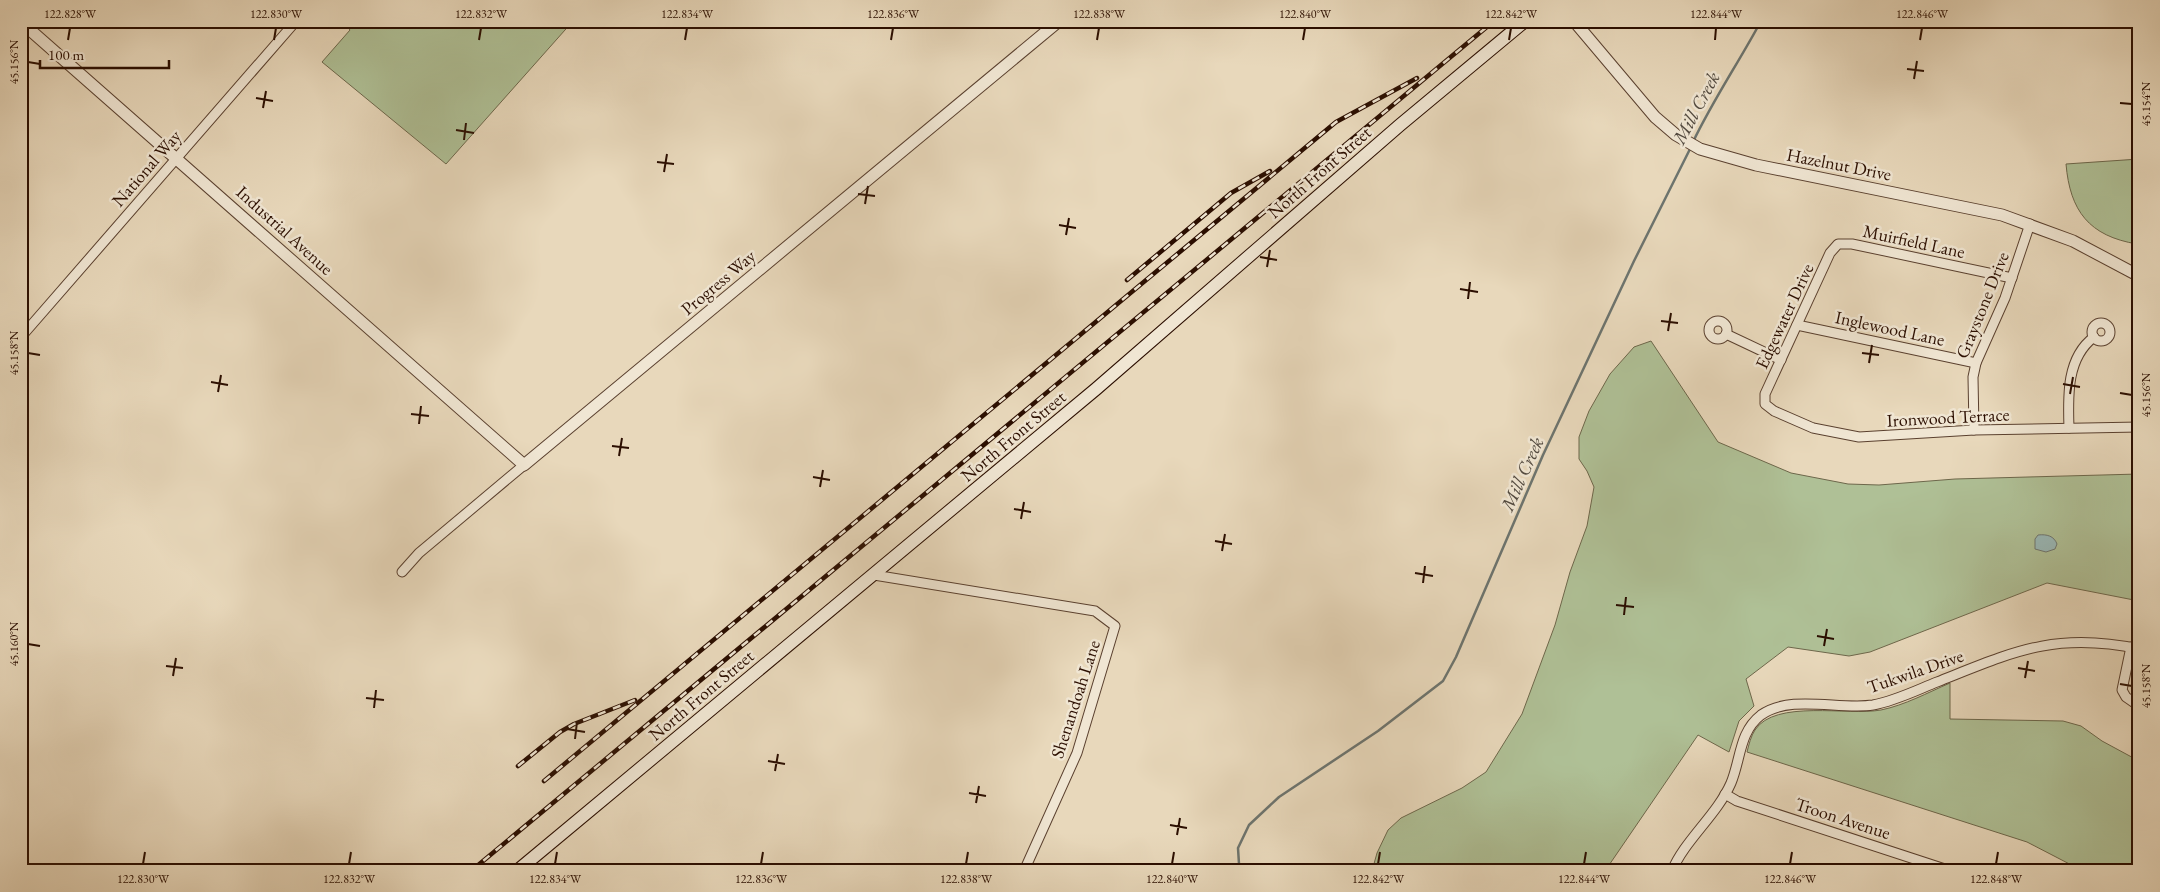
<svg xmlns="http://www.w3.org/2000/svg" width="2160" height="892" font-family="'EB Garamond',serif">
<rect width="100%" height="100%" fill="#e8d8bb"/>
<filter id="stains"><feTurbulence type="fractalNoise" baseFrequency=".004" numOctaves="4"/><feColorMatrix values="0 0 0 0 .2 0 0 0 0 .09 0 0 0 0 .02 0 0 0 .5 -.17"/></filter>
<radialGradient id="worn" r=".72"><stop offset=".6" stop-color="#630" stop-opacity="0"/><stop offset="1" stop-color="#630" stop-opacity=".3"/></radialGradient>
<g fill="#afc096" stroke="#6d674b">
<path d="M348,21H573L446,164L322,62L350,30L345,24Z"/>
<path d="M2139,159V244H2137C2089,236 2070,211 2066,164Z"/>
<path d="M1651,341L1718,442L1791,473L1848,484L1879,485L1955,479L2139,474V601L2047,583L1870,652L1849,656L1788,647L1746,679L1754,706L1739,721L1729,752L1698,735L1605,871H1372L1377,853L1388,830L1401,818L1462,788L1486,772L1522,714L1555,625L1570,572L1587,526L1594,487L1587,471L1579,459V437L1589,411L1610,374L1634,347Z"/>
<path d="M1950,683V719L2063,721L2081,726L2102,741L2139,761V871H2083L2027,842L1747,752C1749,744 1751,736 1755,730C1775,699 1848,716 1881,710C1905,705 1927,693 1950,683Z"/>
</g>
<path fill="#99b8b7" stroke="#6d746e" d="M2038,535C2047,534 2054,536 2057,544L2055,549L2046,552L2035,549V539Z"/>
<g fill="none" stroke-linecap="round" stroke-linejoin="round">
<g stroke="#6d746e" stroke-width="2.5">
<path d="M1693,142C1713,100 1739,62 1761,21"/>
<path d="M1242,871L1239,864L1238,848L1249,825L1279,797L1378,731L1443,681L1456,657L1543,455L1634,261L1691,147"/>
</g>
<g stroke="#5a402f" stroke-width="11">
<g id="minor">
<path d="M2012,278L1852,244H1838L1830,253L1765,394V404L1774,411L1813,428L1859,437L1974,430L2139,427"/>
<circle cx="1718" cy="330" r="9"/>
<circle cx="2101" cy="332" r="9"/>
<path d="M1797,325L1976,363"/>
<path d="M1726,334L1781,360"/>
<path d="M21,337L296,21"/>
<path d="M2069,428C2068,397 2066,358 2094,337"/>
<path d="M1974,430L1973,377L1976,363L2005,298L2030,224"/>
<path d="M402,572L419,553L524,465"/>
<path d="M874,575L1095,611L1115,626L1077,753L1024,871"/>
<path d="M2131,647L2122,690L2126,697L2139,706"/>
<path d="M1725,794L1737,801L1951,871"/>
<path d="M1672,871C1684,841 1717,815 1731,783C1741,759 1739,732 1761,715C1790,694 1839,710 1873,705C1895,701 1917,690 1937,682C2013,652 2055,631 2139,649"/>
</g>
</g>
<g stroke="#5a402f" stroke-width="13">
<g id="tertiary">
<path d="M1574,21L1655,117L1676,135L1700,149L1756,165L2002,215L2073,241L2139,276"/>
<path d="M21,22L524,465L1059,21"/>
</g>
</g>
<g stroke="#2b0e00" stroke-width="14">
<path id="secondary" d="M517,871L1096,389L1400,125L1525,21"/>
</g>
<use href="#minor" stroke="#f0e6d3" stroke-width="9"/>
<use href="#tertiary" stroke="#f0e6d3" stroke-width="11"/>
<use href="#secondary" stroke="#f0e6d3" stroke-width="12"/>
<g stroke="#2b0e00" stroke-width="4.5">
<g id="rail">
<path d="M1127,280L1231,193L1270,171"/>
<path d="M518,766L560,732L574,724L635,700"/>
<path d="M544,781L1336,122L1417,78"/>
<path d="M471,871L1494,21"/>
</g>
</g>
<use href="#rail" stroke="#f0e6d3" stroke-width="2.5" stroke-dasharray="8" stroke-linecap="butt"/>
</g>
<path fill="none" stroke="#2b0e00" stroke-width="2" d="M68,40L70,28M274,40L276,28M479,40L481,28M685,40L687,28M891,40L893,28M1097,40L1099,28M1303,40L1305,28M1509,40L1511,28M1715,40L1716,28M1920,40L1922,28M28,62L40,64M1907,69L1924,71M1914,79L1917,61M256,98L273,101M2120,103L2132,104M263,108L266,91M456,130L474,133M464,140L466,123M657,162L674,164M664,172L667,154M858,194L875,196M865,204L868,186M1059,225L1076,228M1066,235L1069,218M1260,257L1277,260M1267,267L1270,250M1460,289L1478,292M1468,299L1470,282M1661,321L1678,323M1668,331L1671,313M28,353L40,355M1862,353L1879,355M1869,363L1872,345M211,382L228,385M2063,384L2080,387M218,392L221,375M2120,393L2132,395M2070,394L2073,377M411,414L429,416M419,424L421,406M612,446L629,448M619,456L622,438M813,477L830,480M820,487L823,470M1014,509L1031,512M1021,519L1024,502M1215,541L1232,544M1222,551L1225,534M1415,573L1433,576M1423,583L1425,566M1616,605L1634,607M1624,615L1626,597M1817,636L1834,639M28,644L40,646M1824,646L1827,629M166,666L183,668M2018,668L2035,671M173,676L176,658M2025,678L2028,661M2120,684L2132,686M366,698L384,700M374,708L376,690M567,729L585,732M575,739L577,722M768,761L785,764M775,771L778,754M969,793L986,796M976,803L979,786M1170,825L1187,828M1177,835L1180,818M143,864L145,852M349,864L351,852M555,864L557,852M761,864L763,852M966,864L968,852M1172,864L1174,852M1378,864L1380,852M1584,864L1586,852M1790,864L1792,852M1996,864L1998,852"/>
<g text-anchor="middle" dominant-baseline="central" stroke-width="5" stroke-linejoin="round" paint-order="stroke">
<g font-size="18" fill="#2b0e00" stroke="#f0e6d3">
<text transform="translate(1839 164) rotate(11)">Hazelnut Drive</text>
<text transform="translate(146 168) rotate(-49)">National Way</text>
<text transform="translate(1319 172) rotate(-41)">North Front Street</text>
<text transform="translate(285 230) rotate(42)">Industrial Avenue</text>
<text transform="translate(1914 241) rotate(12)">Muirfield Lane</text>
<text transform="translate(718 282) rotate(-40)">Progress Way</text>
<text transform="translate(1982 305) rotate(-68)">Graystone Drive</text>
<text transform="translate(1784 316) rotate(-65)">Edgewater Drive</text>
<text transform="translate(1890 328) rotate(12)">Inglewood Lane</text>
<text transform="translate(1948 417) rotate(-3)">Ironwood Terrace</text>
<text transform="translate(1013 436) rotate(-40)">North Front Street</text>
<text transform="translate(1915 671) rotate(-19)">Tukwila Drive</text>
<text transform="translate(701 695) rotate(-40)">North Front Street</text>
<text transform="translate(1075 699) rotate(-72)">Shenandoah Lane</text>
<text transform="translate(1843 818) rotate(18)">Troon Avenue</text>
</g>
<g font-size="19" font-style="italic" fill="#524a40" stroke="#f0e6d3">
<text transform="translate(1696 108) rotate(-62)">Mill Creek</text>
<text transform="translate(1522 474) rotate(-66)">Mill Creek</text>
</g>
</g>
<rect width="2160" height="892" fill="none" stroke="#e8d8bb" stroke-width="55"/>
<path d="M40 60v8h129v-8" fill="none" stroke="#2b0e00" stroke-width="2.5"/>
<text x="48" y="60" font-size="15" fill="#2b0e00" stroke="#f0e6d3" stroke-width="4" paint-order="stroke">100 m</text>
<rect x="28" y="28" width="2104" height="836" fill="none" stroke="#2b0e00" stroke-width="2"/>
<g font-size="12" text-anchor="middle" fill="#2b0e00">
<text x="70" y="18">122.828°W</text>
<text x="276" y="18">122.830°W</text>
<text x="481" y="18">122.832°W</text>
<text x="687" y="18">122.834°W</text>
<text x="893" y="18">122.836°W</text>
<text x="1099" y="18">122.838°W</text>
<text x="1305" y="18">122.840°W</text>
<text x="1511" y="18">122.842°W</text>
<text x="1716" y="18">122.844°W</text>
<text x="1922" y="18">122.846°W</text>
<text transform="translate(14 62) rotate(-90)" y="4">45.156°N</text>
<text transform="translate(2146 104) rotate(-90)" y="4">45.154°N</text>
<text transform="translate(14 353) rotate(-90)" y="4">45.158°N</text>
<text transform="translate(2146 395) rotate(-90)" y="4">45.156°N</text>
<text transform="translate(14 644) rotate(-90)" y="4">45.160°N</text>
<text transform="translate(2146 686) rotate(-90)" y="4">45.158°N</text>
<text x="143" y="883">122.830°W</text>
<text x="349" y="883">122.832°W</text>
<text x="555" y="883">122.834°W</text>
<text x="761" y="883">122.836°W</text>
<text x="966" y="883">122.838°W</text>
<text x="1172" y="883">122.840°W</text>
<text x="1378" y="883">122.842°W</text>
<text x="1584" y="883">122.844°W</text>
<text x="1790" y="883">122.846°W</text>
<text x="1996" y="883">122.848°W</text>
</g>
<rect width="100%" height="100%" filter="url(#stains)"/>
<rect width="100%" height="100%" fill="url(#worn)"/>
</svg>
